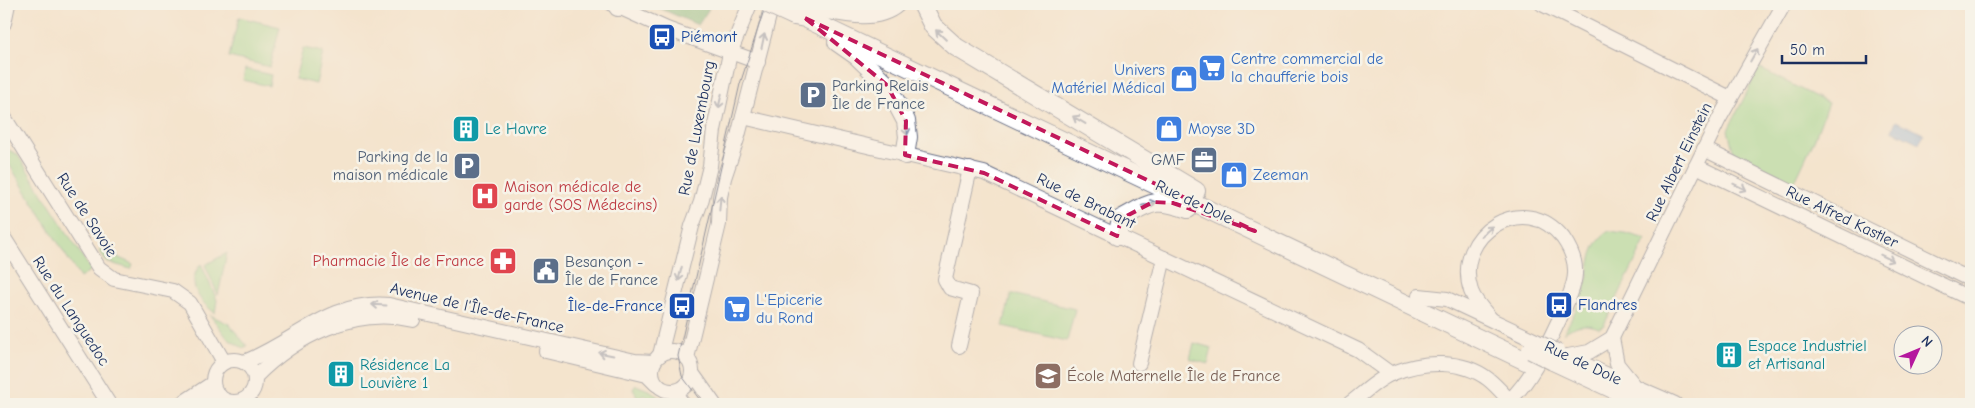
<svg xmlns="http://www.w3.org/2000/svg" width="1975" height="408" font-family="'Comic Neue',sans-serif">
<rect width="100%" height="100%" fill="#f7f3e8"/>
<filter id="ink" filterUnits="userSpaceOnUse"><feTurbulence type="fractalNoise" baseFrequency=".02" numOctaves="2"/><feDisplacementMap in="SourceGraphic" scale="10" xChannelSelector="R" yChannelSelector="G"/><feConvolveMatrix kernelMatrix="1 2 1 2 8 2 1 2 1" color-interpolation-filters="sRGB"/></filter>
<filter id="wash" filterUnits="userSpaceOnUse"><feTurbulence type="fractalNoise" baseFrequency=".0096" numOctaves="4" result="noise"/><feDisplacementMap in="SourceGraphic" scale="20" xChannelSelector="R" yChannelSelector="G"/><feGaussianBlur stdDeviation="1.12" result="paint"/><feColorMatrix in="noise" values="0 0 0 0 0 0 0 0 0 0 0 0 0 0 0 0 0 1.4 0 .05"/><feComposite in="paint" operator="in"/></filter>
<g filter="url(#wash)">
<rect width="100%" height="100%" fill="#f4e4cd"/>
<g fill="#99da91" stroke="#5a8478">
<path d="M239,17L280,27L270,67L229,57Z"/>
<path d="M303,48L323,52L316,84L295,79Z"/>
<path d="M1759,68L1828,103L1815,138L1793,185L1735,158L1728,130Z"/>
<path d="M245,69L271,75L269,86L243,80Z"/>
<path d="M9,150L17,154L91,270L80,278L4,156Z"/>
<path d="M1609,231L1625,233L1646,239L1604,325L1599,328C1586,323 1576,324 1564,333C1571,319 1579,305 1584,290C1591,270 1588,243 1609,231Z"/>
<path d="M108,245L119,258L133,264L131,269L107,262L99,250Z"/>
<path d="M227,253L218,295L205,265Z"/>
<path d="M201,264L217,300L215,313C199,301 185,283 201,264Z"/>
<path d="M1011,294L1075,309L1067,341L1003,326Z"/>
<path d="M210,315L229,324L247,346L243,348L228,339Z"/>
<path d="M1194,343L1212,348L1208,364L1190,359Z"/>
<path d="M636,385L651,391L667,404H651L644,394L638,398L633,389Z"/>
</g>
<path fill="#7aba7b" stroke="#4a746c" d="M650,4H709L708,10L698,25Z"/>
<path fill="#6a9dd5" stroke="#42669a" d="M1896,121L1924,134L1919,143L1892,130Z"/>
</g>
<g filter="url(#ink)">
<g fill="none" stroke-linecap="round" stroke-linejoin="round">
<g stroke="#676e85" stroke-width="16">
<g id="minor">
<path d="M612,4L667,29L758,62"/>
<path d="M1542,4L1730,98"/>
<path d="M4,23L8,4"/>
<path d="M4,117L99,268L114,279L173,291L190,303L224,362"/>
<path d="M743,117L984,173L1358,350L1391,374"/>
<path d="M1704,149L1971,280"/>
<path d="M1696,166L1971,299"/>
<path d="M4,238L109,404"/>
<path d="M1419,296L1447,299L1536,341"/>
<path d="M1491,319C1484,311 1475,302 1471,291C1452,234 1525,189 1563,238C1570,248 1576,261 1575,274C1574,290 1565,306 1559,320C1545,349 1532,379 1509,401"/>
<path d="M1612,338L1617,364L1634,385"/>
<path d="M959,346L971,294L950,288L945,279L970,169"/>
<circle cx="672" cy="371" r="20"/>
<path d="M546,351L647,375L656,384"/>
<path d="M660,355L692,226L701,202L710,166L714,130L730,53L750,4"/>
<path d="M1568,356L1589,352L1612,338L1719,119L1784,4"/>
<path d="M1568,356C1603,375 1639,387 1675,404"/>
<path d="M687,358L719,224L720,197L724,178L738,136L772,4"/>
<circle cx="234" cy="381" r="21"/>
<path d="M244,362C296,342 329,300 389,305L635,361L654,362"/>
<path d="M1139,363L1164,258"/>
<path d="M692,373L714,404"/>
<path d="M255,377C296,336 354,306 413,320"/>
<path d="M673,391L683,404"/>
<path d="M181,404L213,383"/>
<path d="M203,404L219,395"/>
<path d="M1349,404C1362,395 1377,379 1393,373C1422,361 1462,359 1488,379C1497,386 1505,396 1513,404"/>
</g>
</g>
<g stroke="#676e85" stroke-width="20">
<g id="major">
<path d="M922,4L933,26L956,47L1196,191"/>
<path d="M805,6C832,9 873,24 896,4"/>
<path d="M618,7L619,4"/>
<path d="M794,16L805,18L1526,361"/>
<path d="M837,42L857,56L887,85L906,121L908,137L905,155"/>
<path d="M1117,236L1121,219C1151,203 1154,197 1188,209"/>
<path d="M1553,361L1645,404"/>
</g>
</g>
<use href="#minor" stroke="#fff" stroke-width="14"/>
<use href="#major" stroke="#fff" stroke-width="18"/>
<path stroke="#1b2f5e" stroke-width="1" d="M703,404L682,376L678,356L740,84L766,4"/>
<g stroke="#676e85" stroke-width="16" stroke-linecap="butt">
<path id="minor-bridge" d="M1536,341L1559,352"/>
</g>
<g stroke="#676e85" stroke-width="20" stroke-linecap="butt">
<g id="major-bridge">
<path d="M768,4L794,16"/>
<path d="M1531,350L1553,361"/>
</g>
</g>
<use href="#minor-bridge" stroke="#fff" stroke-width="14"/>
<use href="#major-bridge" stroke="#fff" stroke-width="18"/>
</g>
<defs><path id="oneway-shaft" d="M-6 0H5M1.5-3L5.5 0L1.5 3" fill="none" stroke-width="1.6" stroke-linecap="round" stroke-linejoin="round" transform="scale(1.25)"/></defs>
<g stroke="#8d97ae">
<use href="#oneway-shaft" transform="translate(941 35) rotate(-136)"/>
<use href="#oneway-shaft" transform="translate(763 41) rotate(-78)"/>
<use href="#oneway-shaft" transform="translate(1754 55) rotate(-60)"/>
<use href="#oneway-shaft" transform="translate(720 101) rotate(103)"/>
<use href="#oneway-shaft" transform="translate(1079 120) rotate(-149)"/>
<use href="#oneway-shaft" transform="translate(906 128) rotate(79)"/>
<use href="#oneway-shaft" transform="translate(1740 187) rotate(26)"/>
<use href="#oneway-shaft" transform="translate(720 203) rotate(-85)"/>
<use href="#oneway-shaft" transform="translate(1149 204) rotate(-13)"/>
<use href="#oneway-shaft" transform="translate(1487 231) rotate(-41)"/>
<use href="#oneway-shaft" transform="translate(1887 258) rotate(26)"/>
<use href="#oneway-shaft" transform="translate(680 274) rotate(104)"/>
<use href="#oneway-shaft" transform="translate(379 305) rotate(-177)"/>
<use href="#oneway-shaft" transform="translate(606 354) rotate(-168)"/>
</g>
</g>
<path d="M0 0H1975V408H0ZM805,18L1255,231L1173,203L1153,202L1121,219L1117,236L984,173L905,155L906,121L887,85Z" fill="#f4e4cd" fill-opacity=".55" fill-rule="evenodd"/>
<path fill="none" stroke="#c2185b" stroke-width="4" stroke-dasharray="10 6" stroke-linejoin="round" d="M805,18L1255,231L1173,203L1153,202L1121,219L1117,236L984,173L905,155L906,121L887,85Z"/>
<defs>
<g id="bus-square" transform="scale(1.4375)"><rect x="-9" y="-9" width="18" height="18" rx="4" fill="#1a4fb4" stroke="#f7f3e8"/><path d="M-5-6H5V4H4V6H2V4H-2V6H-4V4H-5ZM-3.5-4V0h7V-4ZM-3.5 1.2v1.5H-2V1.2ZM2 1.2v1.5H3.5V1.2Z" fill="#fff"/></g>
<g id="supermarket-square" transform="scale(1.4375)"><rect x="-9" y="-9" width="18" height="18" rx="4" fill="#3f7fe0" stroke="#f7f3e8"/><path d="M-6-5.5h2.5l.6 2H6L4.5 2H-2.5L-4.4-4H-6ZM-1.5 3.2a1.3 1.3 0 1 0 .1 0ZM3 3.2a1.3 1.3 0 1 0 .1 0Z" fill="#fff"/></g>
<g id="shop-square" transform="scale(1.4375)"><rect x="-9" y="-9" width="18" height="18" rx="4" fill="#3f7fe0" stroke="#f7f3e8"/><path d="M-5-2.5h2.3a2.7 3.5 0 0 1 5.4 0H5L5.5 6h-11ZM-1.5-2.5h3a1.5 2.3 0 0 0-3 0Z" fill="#fff"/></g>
<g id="parking-square" transform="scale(1.4375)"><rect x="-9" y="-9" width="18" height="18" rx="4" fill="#5c6f8a" stroke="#f7f3e8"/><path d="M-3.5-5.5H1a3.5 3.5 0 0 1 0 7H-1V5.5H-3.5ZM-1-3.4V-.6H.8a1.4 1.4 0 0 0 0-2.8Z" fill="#fff"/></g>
<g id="building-square" transform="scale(1.4375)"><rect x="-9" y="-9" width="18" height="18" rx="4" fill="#0f9aa8" stroke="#f7f3e8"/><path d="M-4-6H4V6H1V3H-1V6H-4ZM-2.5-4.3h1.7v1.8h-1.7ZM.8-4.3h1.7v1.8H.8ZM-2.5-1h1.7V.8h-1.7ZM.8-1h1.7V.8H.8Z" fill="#fff"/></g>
<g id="office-square" transform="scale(1.4375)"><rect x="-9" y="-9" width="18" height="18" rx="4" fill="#5c6f8a" stroke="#f7f3e8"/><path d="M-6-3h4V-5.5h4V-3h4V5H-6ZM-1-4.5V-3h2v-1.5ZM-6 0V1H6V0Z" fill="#fff"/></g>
<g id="hospital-square" transform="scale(1.4375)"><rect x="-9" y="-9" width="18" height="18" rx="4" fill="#e0444e" stroke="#f7f3e8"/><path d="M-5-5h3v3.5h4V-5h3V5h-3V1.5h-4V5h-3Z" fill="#fff"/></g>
<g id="pharmacy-square" transform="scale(1.4375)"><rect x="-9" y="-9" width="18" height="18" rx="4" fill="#e0444e" stroke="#f7f3e8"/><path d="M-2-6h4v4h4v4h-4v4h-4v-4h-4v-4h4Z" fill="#fff"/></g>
<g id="civic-square" transform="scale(1.4375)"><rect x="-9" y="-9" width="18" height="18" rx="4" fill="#5c6f8a" stroke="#f7f3e8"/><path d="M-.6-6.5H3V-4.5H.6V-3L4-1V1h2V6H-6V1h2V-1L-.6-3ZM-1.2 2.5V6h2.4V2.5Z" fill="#fff"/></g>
<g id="school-square" transform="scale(1.4375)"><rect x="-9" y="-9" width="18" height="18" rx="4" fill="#8d6e63" stroke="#f7f3e8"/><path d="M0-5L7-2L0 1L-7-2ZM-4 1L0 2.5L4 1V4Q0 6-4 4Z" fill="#fff"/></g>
</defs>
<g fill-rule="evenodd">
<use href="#bus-square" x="662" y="37"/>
<use href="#supermarket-square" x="1212" y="68"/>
<use href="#shop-square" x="1184" y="79"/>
<use href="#parking-square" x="813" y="95"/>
<use href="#building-square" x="466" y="129"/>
<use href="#shop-square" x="1169" y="129"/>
<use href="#office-square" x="1204" y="160"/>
<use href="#parking-square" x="467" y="166"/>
<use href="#shop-square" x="1234" y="175"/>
<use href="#hospital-square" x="485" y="196"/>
<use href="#pharmacy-square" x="503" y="261"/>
<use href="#civic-square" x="546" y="271"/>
<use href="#bus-square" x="1559" y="305"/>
<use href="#bus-square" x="682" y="306"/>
<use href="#supermarket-square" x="737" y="309"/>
<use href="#building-square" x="1729" y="355"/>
<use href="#building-square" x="341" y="374"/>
<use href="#school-square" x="1048" y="376"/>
</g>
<g text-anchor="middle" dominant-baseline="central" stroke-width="5" stroke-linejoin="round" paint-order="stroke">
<g font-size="16" fill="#164399" stroke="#f7f3e8" text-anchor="start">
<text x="681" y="37">Piémont</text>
<text x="1578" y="305">Flandres</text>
<text x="663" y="306" text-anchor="end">Île-de-France</text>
</g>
<g font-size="16" fill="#366cbe" stroke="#f7f3e8" text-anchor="start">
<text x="1231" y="59">Centre commercial de<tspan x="1231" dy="18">la chaufferie bois</tspan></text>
<text x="1165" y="70" text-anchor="end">Univers<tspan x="1165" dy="18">Matériel Médical</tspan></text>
<text x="1188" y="129">Moyse 3D</text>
<text x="1253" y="175">Zeeman</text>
<text x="756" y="300">L'Epicerie<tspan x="756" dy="18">du Rond</tspan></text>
</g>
<g font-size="16" fill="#4e5e75" stroke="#f7f3e8" text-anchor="start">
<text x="832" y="86">Parking Relais<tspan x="832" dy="18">Île de France</tspan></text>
<text x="448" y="157" text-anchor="end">Parking de la<tspan x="448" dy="18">maison médicale</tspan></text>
<text x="1185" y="160" text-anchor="end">GMF</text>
<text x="565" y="262">Besançon -<tspan x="565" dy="18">Île de France</tspan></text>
</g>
<g font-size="16" fill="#1b2f5e" stroke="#f7f3e8">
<text transform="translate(697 128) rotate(-79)">Rue de Luxembourg</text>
<text transform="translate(1679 162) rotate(-64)">Rue Albert Einstein</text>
<text transform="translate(1086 201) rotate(26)">Rue de Brabant</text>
<text transform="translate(1194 202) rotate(25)">Rue de Dole</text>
<text transform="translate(87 215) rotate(57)">Rue de Savoie</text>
<text transform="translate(1842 217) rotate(26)">Rue Alfred Kastler</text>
<text transform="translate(477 308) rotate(13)">Avenue de l'Île-de-France</text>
<text transform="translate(71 311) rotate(57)">Rue du Languedoc</text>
<text transform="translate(1583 363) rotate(25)">Rue de Dole</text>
</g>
<g font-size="16" fill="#0d838f" stroke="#f7f3e8" text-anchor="start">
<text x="485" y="129">Le Havre</text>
<text x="1748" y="346">Espace Industriel<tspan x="1748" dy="18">et Artisanal</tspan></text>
<text x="360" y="365">Résidence La<tspan x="360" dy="18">Louvière 1</tspan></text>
</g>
<g font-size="16" fill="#be3a42" stroke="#f7f3e8" text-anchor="start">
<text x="504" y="187">Maison médicale de<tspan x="504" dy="18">garde (SOS Médecins)</tspan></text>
<text x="484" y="261" text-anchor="end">Pharmacie Île de France</text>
</g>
<g font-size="16" fill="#785e54" stroke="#f7f3e8" text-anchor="start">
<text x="1067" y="376">École Maternelle Île de France</text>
</g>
</g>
<rect width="1975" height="408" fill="none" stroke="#f7f3e8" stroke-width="20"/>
<g transform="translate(1918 350) rotate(46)"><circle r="24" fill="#f7f3e8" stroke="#9fa5b1"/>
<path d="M0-4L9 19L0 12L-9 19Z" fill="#b5179e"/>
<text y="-8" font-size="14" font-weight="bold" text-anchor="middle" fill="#1b2f5e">N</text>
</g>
<path d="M1782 55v8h84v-8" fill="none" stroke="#1b2f5e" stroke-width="2.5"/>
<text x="1790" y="55" font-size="15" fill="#1b2f5e" stroke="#f7f3e8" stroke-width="4" paint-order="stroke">50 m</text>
</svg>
